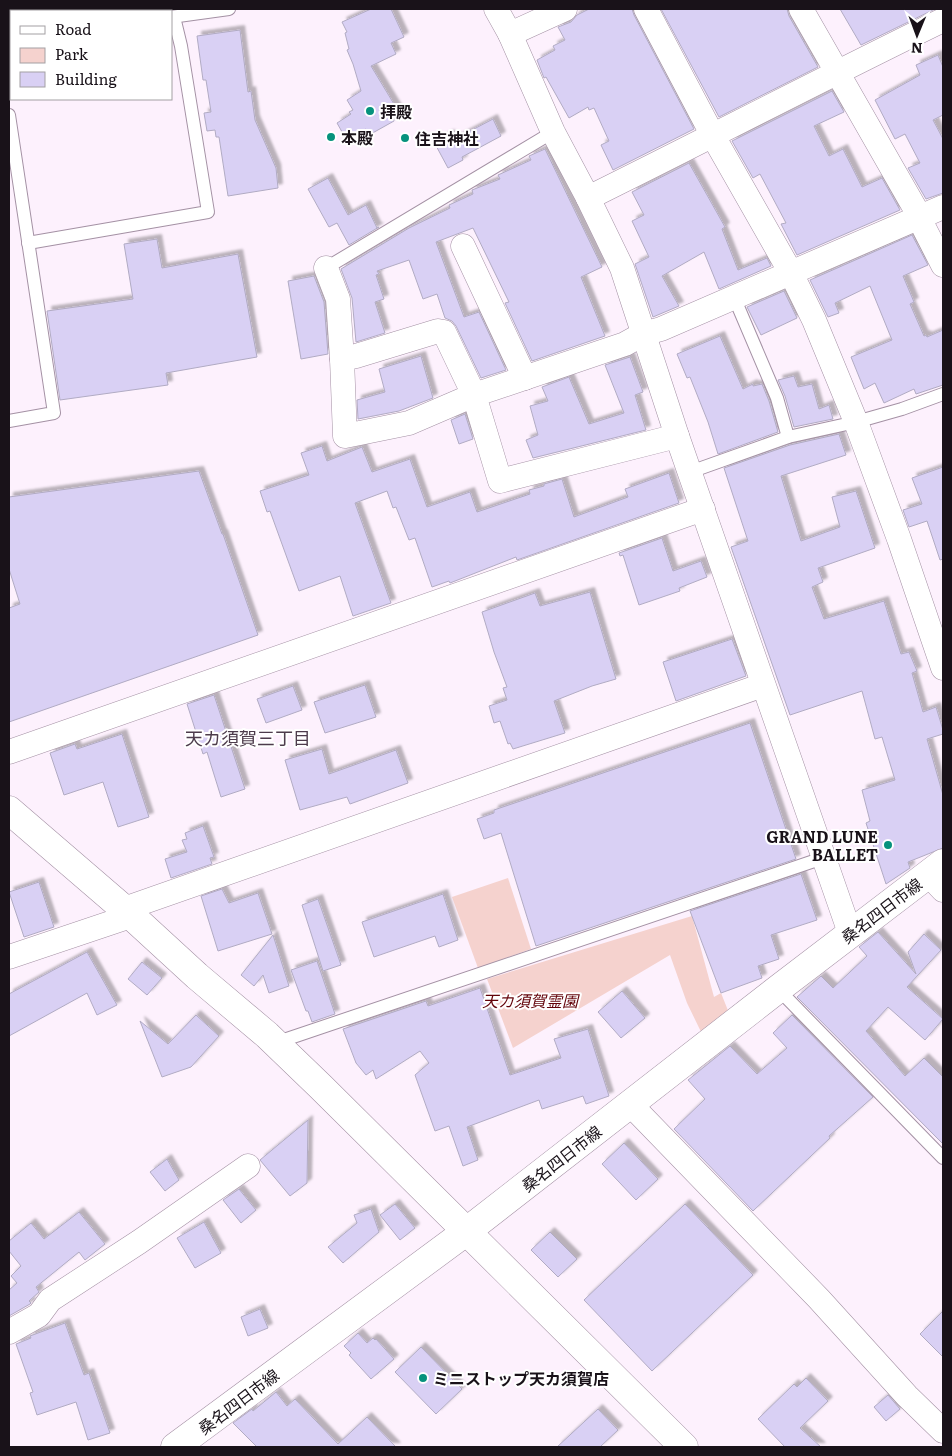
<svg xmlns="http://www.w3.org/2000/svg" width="952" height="1456" font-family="Literata,'Noto Sans JP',serif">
<defs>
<filter id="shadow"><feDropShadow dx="4.5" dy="-4.5" stdDeviation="1" flood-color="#0004"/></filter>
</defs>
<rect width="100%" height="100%" fill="#fdf1fd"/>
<g fill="#f5d2ce">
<path d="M508,878L531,949L478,968L452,897Z"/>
<path d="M692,916L714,997L721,993L731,1018L704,1038L687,1003L670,955L513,1048L487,979Z"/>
</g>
<g fill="#d9d0f4" stroke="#b1abc3" filter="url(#shadow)">
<path d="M371,9H391L404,37L391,43L396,54L371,66L400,114L393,118L394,121L369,135L366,129L346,139L337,123L351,114L349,112L353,110L347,100L361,91L353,64L347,50L349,49L345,33L347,32L342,22Z"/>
<path d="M589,9H632L634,15L694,129L613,170L601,145L609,141L594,108L589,110L588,107L569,118L546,77L544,78L537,60L555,50L553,46L565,40L558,27L571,22L577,15Z"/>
<path d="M661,9H787L789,16L818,67L719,117Z"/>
<path d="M840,9H935L861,45Z"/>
<path d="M240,30L248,92L251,91L255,120L276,168L278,188L228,196L219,137H216L215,130L207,131L204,113L211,112L206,80H203L197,36Z"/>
<path d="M938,55L943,67V115L933,120L943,139V193L926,199L908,168L920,163L905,134L895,139L875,100L920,75L916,65Z"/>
<path d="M832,91L844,112L814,126L829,156L843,149L862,187L882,178L900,210L797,255L781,224L786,223L760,174L753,178L732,141Z"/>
<path d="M493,119L501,136L462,157L463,160L448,168L434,142L450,134L453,140Z"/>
<path d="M545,149L602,267L581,277L605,336L532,361L505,303L509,302L473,228L436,242L464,317L479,312L506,370L481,378L456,326L452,321L445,318L437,294L423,299L409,260L377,271L379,274L376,275L384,299L375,302L385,333L356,342L352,298L341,269L409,228L450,208L449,205L473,194L472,190L500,179L498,175L531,160L529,156Z"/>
<path d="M689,163L725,227L722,229L738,270L767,258L771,266L719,289L704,252L662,276L679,306L653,317L635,264L649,257L632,221L644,215L632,192Z"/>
<path d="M328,178L348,215L366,205L377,228L379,227L349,245L337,223L329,227L308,189Z"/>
<path d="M912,235L928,265L903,276L914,302L910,304L924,336L926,335L927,337L943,330V385L916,394L914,389L884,403L875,383L864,389L851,357L892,340L870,286L835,303L839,313L828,317L810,280Z"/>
<path d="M157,239L162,268L238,254L257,357L166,373L168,385L60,400L47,311L133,299L124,244Z"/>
<path d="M314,276L324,302L328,354L301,359L288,281Z"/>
<path d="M784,291L797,318L761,335L747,307Z"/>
<path d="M720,336L743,389L753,384V386L762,384L769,401L778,432L718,454L708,422L690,377L687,378L677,354Z"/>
<path d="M421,356L433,398L399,411L358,419L357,400L385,392L379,369Z"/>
<path d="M630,357L643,392L635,395L646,430L533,458L526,440L538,435L530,406L548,401L542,387L569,377L589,424L624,413L605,365Z"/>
<path d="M794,376L798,387L812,384L819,409L829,405L833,419L794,427L785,396L778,380Z"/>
<path d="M465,414L473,439L459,444L451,420Z"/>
<path d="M839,434L846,455L781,476L801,541L840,527L832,497L856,491L875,548L818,568L823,582L812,587L824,619L884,601L901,654L909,652L917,671L912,673L923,712L936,707L943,730V734L927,739L943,795V848L908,862L910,868L886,884L866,823L870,821L862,790L895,780L882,737L875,739L862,691L790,715L731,547L748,541L724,468L790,445Z"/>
<path d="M322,446L327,461L362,447L372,472L410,459L427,507L470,492L477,512L530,494L529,490L544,486V484L562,479L574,517L628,497L625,489L669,473L679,503L517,560L516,557L450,583L449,581L432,587L415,538L409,540L396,507L393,508L387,491L355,503L391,603L353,616L340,576L299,591L270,511L267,512L260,491L309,475L301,453Z"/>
<path d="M943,467V559L940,560L927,521L909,527L903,510L922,504L912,478Z"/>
<path d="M199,471L222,534H223L258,635L9,722V608L20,604L9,569V497Z"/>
<path d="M662,538L673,571L701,561L707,577L679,588L680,591L639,605L623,555L620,556L619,553Z"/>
<path d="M590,592L616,679L592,686L554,701L565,733L513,749L510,743L508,744L500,721L494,723L489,706L507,700L503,688L507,687L494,652L482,612L535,593L540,606Z"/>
<path d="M732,639L746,676L676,701L663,662Z"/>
<path d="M365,685L376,717L325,733L314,702Z"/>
<path d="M293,686L302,710L266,723L257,699Z"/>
<path d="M214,695L245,789L221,797L207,752L203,754L187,704Z"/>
<path d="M750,723L796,859L536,946L501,833L484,839L477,819L494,813V810Z"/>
<path d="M122,734L149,817L118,827L103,782L64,795L50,753L75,744L77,749Z"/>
<path d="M322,749L329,774L396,750L408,783L350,804L347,797L300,810L285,760Z"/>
<path d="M203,826L214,857L210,858L212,864L171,878L165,859L187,852L182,840L187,839L185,833Z"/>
<path d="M801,874L817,920L771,935L779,959L758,966L762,978L721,993L690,911Z"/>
<path d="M39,882L54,927L24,937L9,892Z"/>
<path d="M222,889L229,903L258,893L272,934L218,951L201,896Z"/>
<path d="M443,894L458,940L439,947L435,936L374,957L362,922Z"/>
<path d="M318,899L341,965L323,971L302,905Z"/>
<path d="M878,932L916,974L908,952L924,934L941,950L907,987L943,1019L925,1040L888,1007L866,1031L905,1076L924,1058L943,1077V1144L797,997L821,976L833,988L867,956L859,947Z"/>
<path d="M273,935L289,986L269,993L263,975L254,986L241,975Z"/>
<path d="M87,952L117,1005L97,1015L87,993L9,1036V994Z"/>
<path d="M317,961L335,1014L312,1022L308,1011H306L291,970Z"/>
<path d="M142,962L162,978L147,995L128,979Z"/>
<path d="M480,988L510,1075L561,1058L554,1039L588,1029L609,1096L586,1104L583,1096L542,1109L539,1100L467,1127L478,1160L463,1166L449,1126L435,1131L415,1075L429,1063L420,1051L376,1079L373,1070L366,1075L356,1063L343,1029L426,1001L428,1006Z"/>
<path d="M622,991L645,1018L621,1038L598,1012Z"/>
<path d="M196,1015L219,1036L191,1067L162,1077L140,1021L168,1044Z"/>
<path d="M792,1015L873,1097L829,1136L830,1138L753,1211L674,1129L705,1099L688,1080L730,1046L757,1074L787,1048L773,1033Z"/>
<path d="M308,1120L307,1183L290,1196L260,1160Z"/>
<path d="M624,1143L658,1179L636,1200L602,1164Z"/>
<path d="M167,1159L179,1180L165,1191L150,1172Z"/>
<path d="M239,1189L256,1210L241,1223L223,1200Z"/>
<path d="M395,1204L415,1228L400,1240L380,1215Z"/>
<path d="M685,1204L753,1275L652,1371L584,1300Z"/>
<path d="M371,1209L379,1232L343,1263L328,1247L357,1223L354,1215Z"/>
<path d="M79,1212L105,1244L85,1260L79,1252L36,1287L39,1292L29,1301L31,1303L30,1304L9,1316V1290L17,1283L11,1276L21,1266L9,1251V1241L31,1223L44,1239Z"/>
<path d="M204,1222L221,1253L195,1268L177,1238Z"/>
<path d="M550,1232L577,1259L558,1277L531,1250Z"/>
<path d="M260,1309L268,1328L248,1336L241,1317Z"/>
<path d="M943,1311V1357L920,1334Z"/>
<path d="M65,1323L84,1375L89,1373L110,1433L88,1440L76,1402L37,1415L30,1393L33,1392L16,1344L31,1338L30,1336Z"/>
<path d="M358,1333L367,1343L373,1338L375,1340L376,1339L394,1359L371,1379L349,1355L351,1353L344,1346Z"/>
<path d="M421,1347L462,1389L436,1414L395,1372Z"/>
<path d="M806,1378L828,1401L800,1428L821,1447H785L758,1419L794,1384L797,1387Z"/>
<path d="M276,1392L287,1406L295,1399L338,1444L367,1417L396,1447H257L233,1423L252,1409L253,1411Z"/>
<path d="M888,1395L900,1409L886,1421L874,1407Z"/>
<path d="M598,1409L618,1430L600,1447H557Z"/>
</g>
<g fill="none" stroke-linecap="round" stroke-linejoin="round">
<g stroke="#a491a4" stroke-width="14">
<g id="lane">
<path d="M171,17L229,9"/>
<path d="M9,43H11"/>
<path d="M9,115L54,413L9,421"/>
<path d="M28,243L208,212L181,46L174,17"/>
<path d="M326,268L553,132"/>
<path d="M734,297L777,398L788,437"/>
<path d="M690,472L788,437L856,422L902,409L943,394"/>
<path d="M778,989L943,1158"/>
<path d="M275,1043L823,858"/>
</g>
</g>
<g stroke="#a491a4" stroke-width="25">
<g id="street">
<path d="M496,9L510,34L553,132L588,198L622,268L677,436L850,933"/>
<path d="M646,9L713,136L791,273L814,320L856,422L899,539L943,668"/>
<path d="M801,9L916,210L923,216"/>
<path d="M510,34L565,9"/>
<path d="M588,198C707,139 824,78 943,20"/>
<path d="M919,218L943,265"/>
<path d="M463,246L525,378"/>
<path d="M326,268L338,299L342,359"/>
<path d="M677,436L500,481L474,395L444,332L438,331L356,356L342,359L345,436L409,423L474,395L625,344L643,334L661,329L943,207"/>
<path d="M9,752L703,509"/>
<path d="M928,874L943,890"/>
<path d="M124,909L763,685"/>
<path d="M9,957L131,916"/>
<path d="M630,1104L819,1299L907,1396L943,1431"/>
<path d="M9,1332L39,1315L50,1300L139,1242L248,1166"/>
</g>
</g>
<g stroke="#a491a4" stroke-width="29">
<g id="secondary">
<path d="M9,810L124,909L197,976L267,1035L321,1087L684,1447"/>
<path d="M175,1447L467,1231L778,989L943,863"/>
</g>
</g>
<use href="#lane" stroke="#fff" stroke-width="12"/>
<use href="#street" stroke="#fff" stroke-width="24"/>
<use href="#secondary" stroke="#fff" stroke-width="28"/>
</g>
<g fill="#06927d" stroke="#fff" stroke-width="2">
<circle cx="370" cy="111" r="5"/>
<circle cx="331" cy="137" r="5"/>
<circle cx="405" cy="138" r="5"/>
<circle cx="888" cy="845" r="5"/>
<circle cx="423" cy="1378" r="5"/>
</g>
<g text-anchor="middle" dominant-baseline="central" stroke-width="4" stroke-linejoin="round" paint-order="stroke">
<g font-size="16" font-weight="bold" fill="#191219" stroke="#fff" text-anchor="start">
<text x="380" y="111">拝殿</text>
<text x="341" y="137">本殿</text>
<text x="415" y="138">住吉神社</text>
<text x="878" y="836" text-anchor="end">GRAND LUNE<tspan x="878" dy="18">BALLET</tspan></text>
<text x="433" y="1378">ミニストップ天カ須賀店</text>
</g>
<g font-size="16" fill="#191219" stroke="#fff">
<text transform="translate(881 910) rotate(-37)">桑名四日市線</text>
<text transform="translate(561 1158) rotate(-38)">桑名四日市線</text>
<text transform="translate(238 1401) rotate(-37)">桑名四日市線</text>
</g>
<g font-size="16" font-style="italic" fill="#620208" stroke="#fff">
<text x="530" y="1000">天カ須賀霊園</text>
</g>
<g font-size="18" fill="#4d3c4c" stroke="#fff">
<text x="248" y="737">天カ須賀三丁目</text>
</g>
</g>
<rect width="952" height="1456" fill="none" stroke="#191219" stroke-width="20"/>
<rect x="10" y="10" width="162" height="90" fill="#ffffff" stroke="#a3a0a3"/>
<rect x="20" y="26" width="25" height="8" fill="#ffffff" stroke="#a3a0a3"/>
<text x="55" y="35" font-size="15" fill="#191219">Road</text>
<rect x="20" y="48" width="25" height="15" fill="#f5d2ce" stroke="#a3a0a3"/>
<text x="55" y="60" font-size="15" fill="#191219">Park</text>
<rect x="20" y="72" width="25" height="15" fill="#d9d0f4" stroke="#a3a0a3"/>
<text x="55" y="85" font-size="15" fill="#191219">Building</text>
<g transform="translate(917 35) rotate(181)" stroke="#ffffff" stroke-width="4" paint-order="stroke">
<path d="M0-4L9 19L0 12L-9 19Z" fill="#191219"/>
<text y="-8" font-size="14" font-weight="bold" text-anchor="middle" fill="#191219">N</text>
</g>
</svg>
